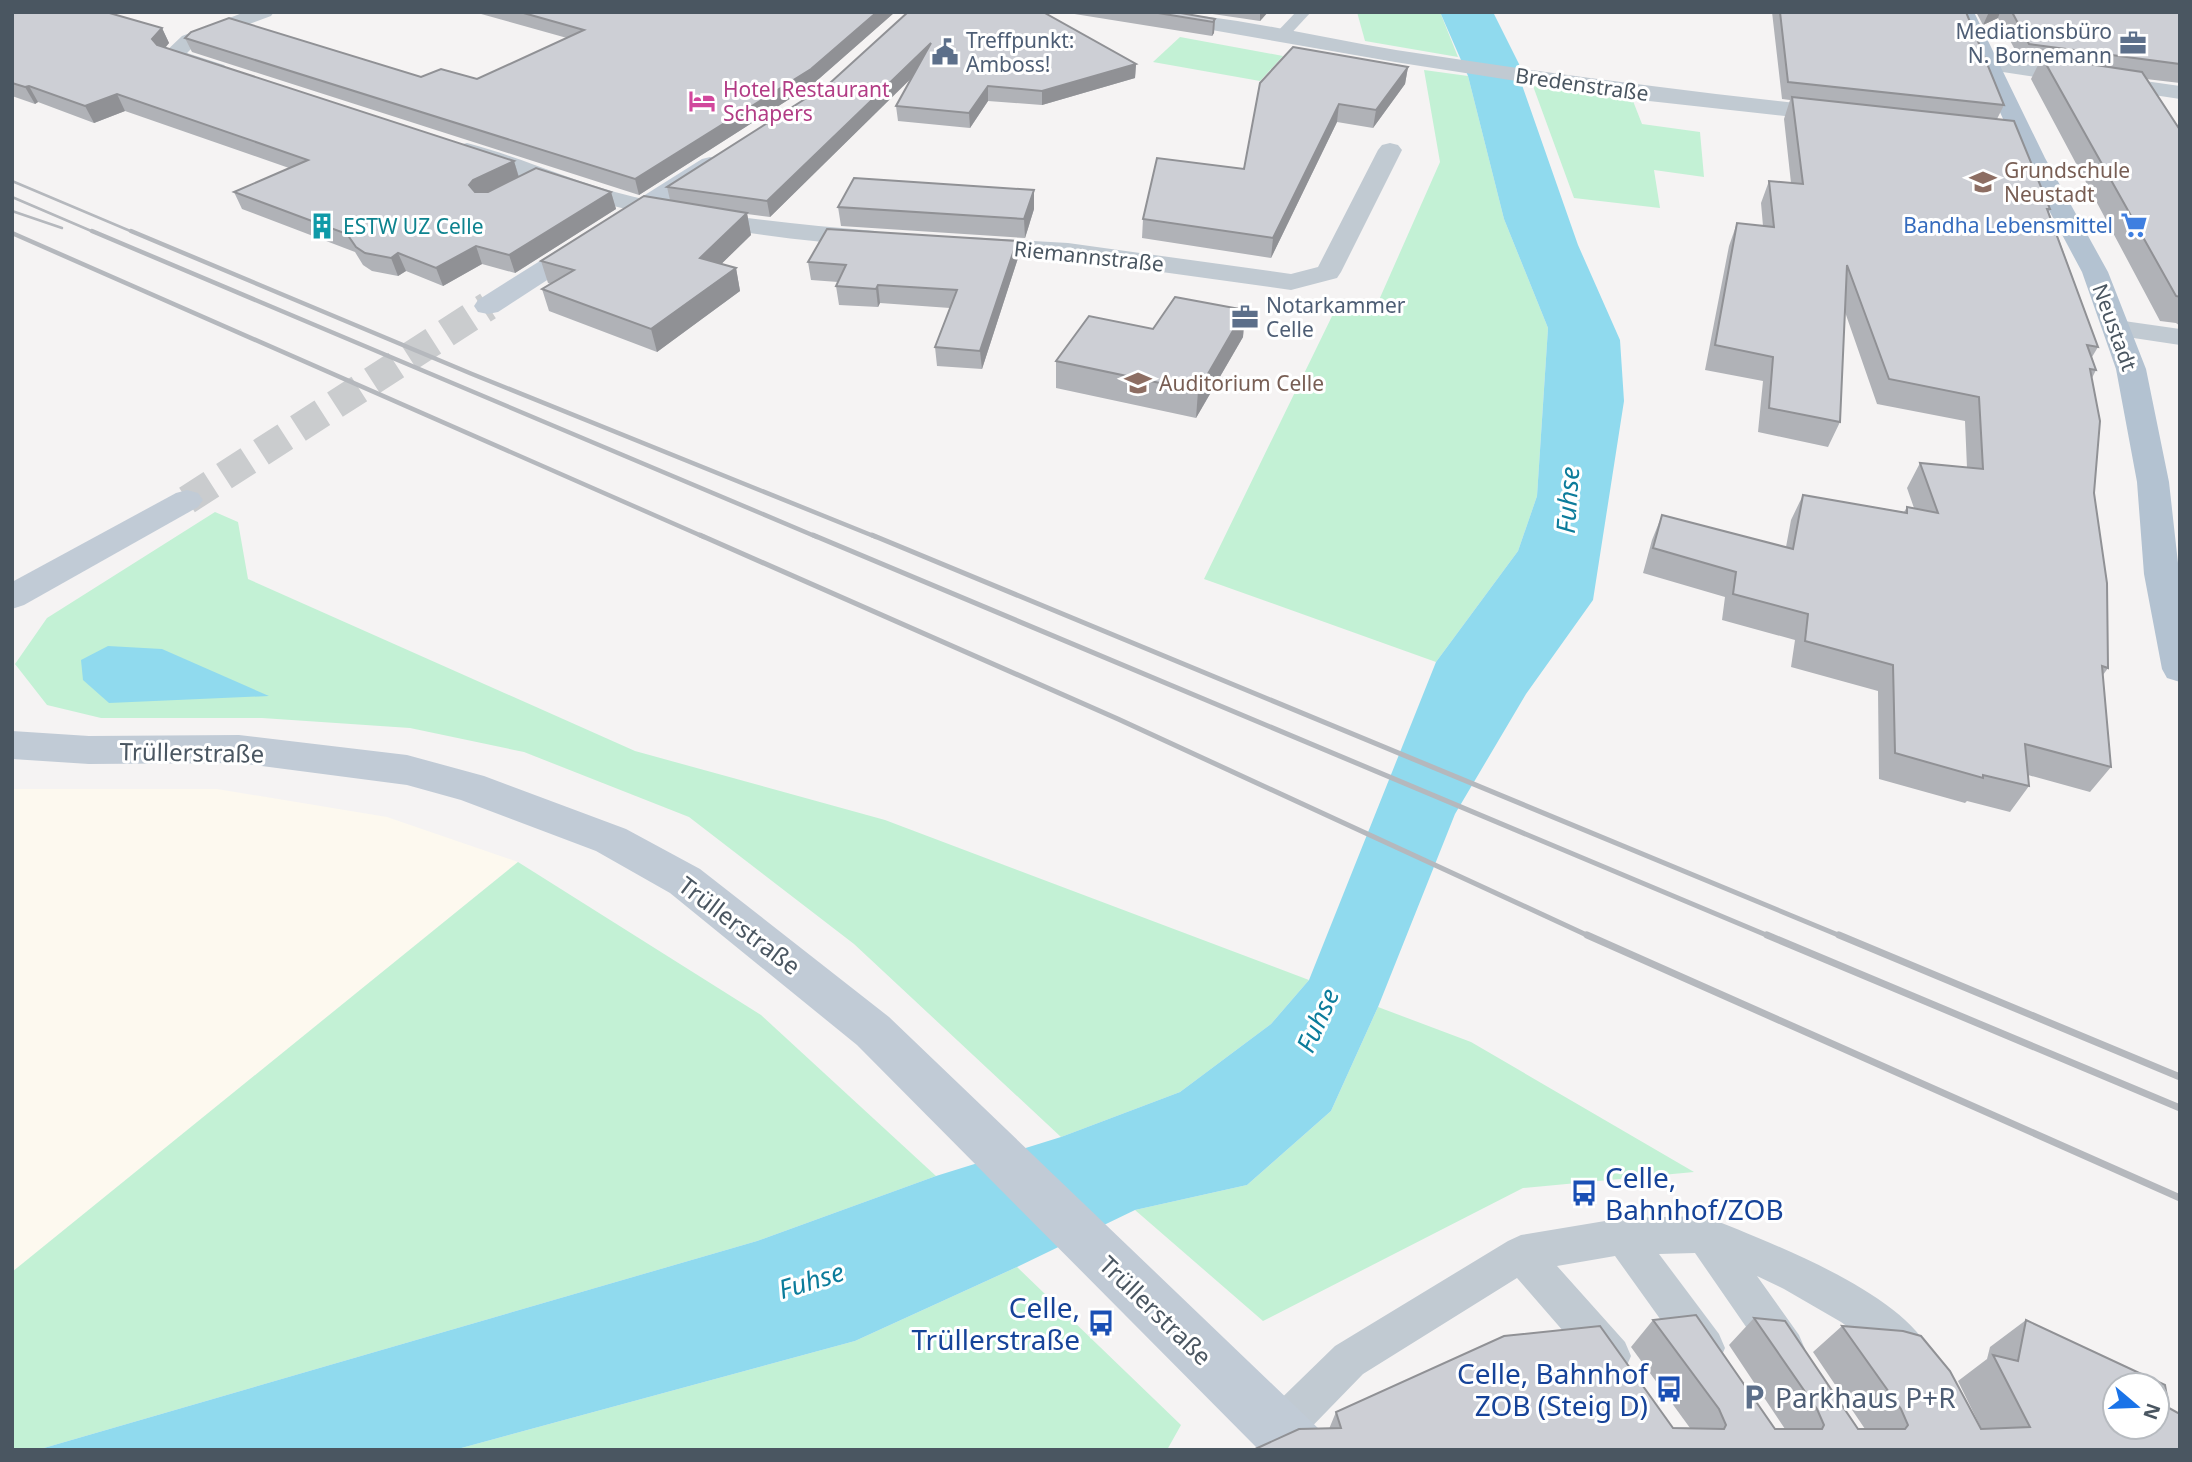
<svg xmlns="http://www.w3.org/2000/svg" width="2192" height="1462" font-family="'Noto Sans',sans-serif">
<rect width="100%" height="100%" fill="#f5f3f3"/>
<path fill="#fdf9ef" d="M12,789H217L387,817L518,862L12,1272Z"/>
<g fill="#c3f1d5">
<path d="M1357,12H1440L1458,57L1365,41Z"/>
<path d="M1180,37L1283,56L1260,81L1153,62Z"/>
<path d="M1424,70L1468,76L1504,219L1548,328L1537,496L1518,551L1436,662L1204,579L1335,310L1379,300L1440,162Z"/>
<path d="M1533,86L1633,101L1642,124L1700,132L1704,177L1654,170L1660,208L1574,198Z"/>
<path d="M215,512L238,522L248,579L635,751L885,820L1309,980L1271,1024L1180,1092L1061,1137L854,944L689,817L524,752L410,728L262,718H101L47,705L15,664L47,618Z"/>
<path d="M518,862L761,1015L936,1176L757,1241L37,1450H12V1272Z"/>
<path d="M1378,1007L1471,1042L1694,1172L1523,1188L1263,1321L1135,1210L1247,1185L1331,1111Z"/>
<path d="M1017,1267L1181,1425L1167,1450H454L855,1341Z"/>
</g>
<g fill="#90daee">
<path d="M1440,12H1493L1519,64L1522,85L1578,245L1620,340L1624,401L1593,600L1526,694L1455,814L1378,1007L1331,1111L1247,1185L1135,1210L1017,1267L855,1341L454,1450H37L757,1241L936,1176L1061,1137L1180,1092L1271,1024L1309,980L1436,662L1518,551L1537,496L1548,328L1504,219L1468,76Z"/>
<path d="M108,646L162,649L269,696L109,703L83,680L81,660Z"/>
</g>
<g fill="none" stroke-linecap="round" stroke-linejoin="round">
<path stroke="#caccce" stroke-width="29" stroke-dasharray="29 15" stroke-linecap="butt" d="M187,500L488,306"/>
<g fill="#c1cad2" fill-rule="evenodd">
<path d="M1296,12H1311L1286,39H1276L1274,36L1276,33Z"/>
<path d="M1704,1216C1764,1240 1906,1293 1931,1354L1925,1368L1911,1374L1897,1368L1881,1351L1841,1322L1784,1289L1757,1276L1799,1335L1805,1349L1799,1363L1785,1369L1771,1363L1695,1253L1659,1254L1719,1334L1725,1348L1719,1362L1705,1368L1691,1362L1615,1256L1557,1266L1625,1342L1631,1356L1625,1370L1611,1376L1597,1370L1517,1278L1363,1374L1294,1445L1281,1450L1264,1445L1258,1430L1264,1415L1335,1346L1508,1241L1521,1235L1623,1218Z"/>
</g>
<g fill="#c1cad2" fill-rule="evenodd">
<path d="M245,12H274L271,16L196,44L187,53L224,65L228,69L224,73L217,75L165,59L162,55L182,36Z"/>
<path d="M1133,12C1222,12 1309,36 1396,50C1544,73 1692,92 1840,108L1848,110L1851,115L1848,120L1840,122L1631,99L1395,62L1143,18Z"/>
<path d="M1990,59L2180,86V99L1983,69L1979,65L1983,61Z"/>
<path d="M467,143C517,156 565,178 615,192C700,215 788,224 875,231L884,234L888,239L884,244L875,247C781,239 687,227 596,201C549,188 504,171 459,155L455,150L459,145Z"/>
<path d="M1390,143L1398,145L1402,150L1341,272L1337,278L1291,290L1068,259L967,253L958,250L954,245L958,240L967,237L1068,243L1291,274L1318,267L1378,150L1382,145Z"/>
<path d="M2117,320L2180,329V345L2107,334L2103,328L2107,322Z"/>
</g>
<g fill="#c1cbd6" fill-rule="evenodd">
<path d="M710,157L718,159L722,164L718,169L498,312L488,314L478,312L474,306L478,300L702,159Z"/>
<path d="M187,490L198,493L203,500L198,507L24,605L12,609V582L176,493Z"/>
<path d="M12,731L89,736L239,735L407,755L484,776L626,829L700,869L889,1017L1320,1430L1329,1450H1259L857,1045L670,893L596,851L461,800L407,785L239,763L89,764L12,759Z"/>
</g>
<path fill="#b3c2d1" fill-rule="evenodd" d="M1954,12H1974L2045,158L2108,272L2146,369L2169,482L2180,581V682L2167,678L2162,669L2144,574L2137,482L2116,369L2082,272L2021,158Z"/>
<g stroke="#b5b8bd" stroke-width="2.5">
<path d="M12,181L135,233"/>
<path d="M12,197L96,233"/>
<path d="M12,211L62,228"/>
</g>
<g stroke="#b5b8bd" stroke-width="4.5">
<path d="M92,231L817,537"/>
<path d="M131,231L472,374L876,537"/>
<path d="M12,233L704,537"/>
</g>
<g stroke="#b5b8bd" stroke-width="5">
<path d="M700,535L1118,719L1591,937"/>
<path d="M813,535L1771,937"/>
<path d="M872,535L1843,937"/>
</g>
<g stroke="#b5b8bd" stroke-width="7">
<path d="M1587,935L2180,1198"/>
<path d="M1767,935L2180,1108"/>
<path d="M1839,935L2180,1077"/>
</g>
</g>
<g fill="#b0b2b7">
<path d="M12,12L162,28L169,43L165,48L514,161L519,177L611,192L616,209L515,273L482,264L443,286L406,271L398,276L372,271L363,265L355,252L242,209L234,192L289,168L125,111L94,123L38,102L35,104L12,96Z"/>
<path d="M474,12H895L813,84L639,195L192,52L185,38L421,77L477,79L567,38Z"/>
<path d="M908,12H1043L1136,64L1135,78L1042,105L988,101L970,128L898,121L896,106L912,77L770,217L747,214L751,235L721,264L736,268L740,291L657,352L549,311L542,289L551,284L548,283L541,261L644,196L670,200L667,187L830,83Z"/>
<path d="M1062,12H1175L1215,19L1214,33L1212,36Z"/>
<path d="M1199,12H1268L1260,21Z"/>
<path d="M1772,12H1966L2004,105L1997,119L2050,209L2049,212L2098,347L2092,357L2096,370L2092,378L2094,493L2108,668L2103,675L2111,767L2090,792L2028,775L2029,786L2010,812L1967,801L1965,803L1879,779L1878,691L1791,667L1795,640L1722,620L1725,597L1643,573L1652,540L1662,515L1786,547L1791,520L1803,495L1904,512L1907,507L1914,508L1907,488L1920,463L1967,468L1965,421L1877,404L1845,312L1840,422L1828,447L1758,432L1763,381L1705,370L1729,246L1737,223L1763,226L1761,203L1769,181L1791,183L1784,119L1790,100L1782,99Z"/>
<path d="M1976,12H2180V83L2146,79L2180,130V326L2176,323L2160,321L2031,79L2039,63L2021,61L1998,18L1983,25Z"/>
<path d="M1408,67L1405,84L1373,128L1337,122L1271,258L1142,238L1143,219L1244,169L1260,83Z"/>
<path d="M838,207L1034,209L1025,238L841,226Z"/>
<path d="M1018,258L982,369L937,366L935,347L950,308L880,303L878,307L839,305L836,286L838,282L811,280L808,262Z"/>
<path d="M1245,310L1243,337L1196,418L1056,388V361L1153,329Z"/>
<path d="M1754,1318L1858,1429H1865L1813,1352L1842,1326L1981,1428L1958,1381L1987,1359L1990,1347L2026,1320L2169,1408L2180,1450L1329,1429L1336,1412L1690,1428L1631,1347L1653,1320L1775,1429H1785L1729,1345Z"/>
</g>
<g fill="#909195">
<path d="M877,12H895L813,84L639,195L635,179Z"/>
<path d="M1260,12H1268L1260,21Z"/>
<path d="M1989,12H2000L1998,18L1983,25Z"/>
<path d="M1215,19L1214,33L1212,36L1213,22Z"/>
<path d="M162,28L169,43L159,55L152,39Z"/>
<path d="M931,43L932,58L770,217L767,201Z"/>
<path d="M1136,64L1135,78L1042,105V91Z"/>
<path d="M1408,67L1405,84L1373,128L1376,110Z"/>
<path d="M29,86L38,102L35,104L25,87Z"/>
<path d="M988,86V101L970,128L969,113Z"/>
<path d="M117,94L125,111L94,123L85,106Z"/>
<path d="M1339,104L1337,122L1271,258L1273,238Z"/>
<path d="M514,161L519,178L479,197L469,185L473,180Z"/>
<path d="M1034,190V209L1025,238L1024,219Z"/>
<path d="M611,192L616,209L515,273L509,255Z"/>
<path d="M747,213L751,235L705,280L700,258Z"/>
<path d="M1017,241L1018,258L982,369L980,351Z"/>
<path d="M476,246L482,264L443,286L436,268Z"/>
<path d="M398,253L406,271L398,276L391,258Z"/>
<path d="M736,268L740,291L657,352L651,329Z"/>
<path d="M878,285L880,303L878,307L876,289Z"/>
<path d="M1245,310L1243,337L1196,418L1198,391Z"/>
</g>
<g fill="#cdcfd5" stroke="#909195" stroke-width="2" fill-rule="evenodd">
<path d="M12,12H106L162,28L152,39L157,45L514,161L473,180L469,185L475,192H488L536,168L611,192L509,255L476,246L436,268L398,253L391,258L365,253L356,247L347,234L234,192L308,160L117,94L85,106L29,86L25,87L12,83Z"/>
<path d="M520,12H877L811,69L635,179L185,38L191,32L229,18L421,77L441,69L477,79L584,30Z"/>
<path d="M908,12H1043L1136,64L1042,91L988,86L969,113L896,106L931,43L767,201L667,187L830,83Z"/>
<path d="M1152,12H1175L1215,19L1213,22Z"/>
<path d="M1780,12H1966L2004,105L1788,82Z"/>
<path d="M2012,12H2180V64L2029,44Z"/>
<path d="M1293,47L1408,67L1376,110L1339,104L1273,238L1143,219L1157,158L1244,169L1260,83Z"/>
<path d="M2042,57L2142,72L2180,130V297L2176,296Z"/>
<path d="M1792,97L2014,121L2050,209H2047L2098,347L2087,345L2096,370L2090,369L2100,421L2094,493L2107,583L2108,668L2102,666L2111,767L2025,744L2029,786L1983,775V778L1895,753L1893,665L1805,641L1808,614L1733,594L1736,572L1653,548L1662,515L1793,549L1803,495L1907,513V507L1938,513L1920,463L1983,469L1979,397L1889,379L1847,265L1840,422L1769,408L1773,357L1715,345L1737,223L1774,227L1769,181L1803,184Z"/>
<path d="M854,178L1034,190L1024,219L838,207Z"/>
<path d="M644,196L747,213L700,258L736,268L651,329L542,289L574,270L541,261Z"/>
<path d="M827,229L1017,241L980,351L935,347L957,290L878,285L876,289L836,286L846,265L808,262Z"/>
<path d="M1175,297L1245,310L1198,391L1056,361L1089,316L1153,329Z"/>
<path d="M1696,1315L1775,1429H1822L1824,1425L1817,1409L1754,1318L1785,1321L1858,1429H1905L1908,1425L1901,1409L1842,1326L1903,1331L1921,1336L1950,1371L1981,1429L2030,1427L1993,1355L2018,1361L2026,1320L2165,1385L2169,1408L2180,1414V1450H1253L1299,1429L1341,1428L1336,1412L1504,1336L1600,1326L1673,1428L1724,1429L1726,1425L1719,1409L1653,1320ZM2115,1385H2157V1427H2115Z"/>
</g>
<defs>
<g id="office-bare" transform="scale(2.1)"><path d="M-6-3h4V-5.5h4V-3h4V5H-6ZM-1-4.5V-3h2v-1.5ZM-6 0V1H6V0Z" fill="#5c6f8a" stroke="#fff" stroke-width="2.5" paint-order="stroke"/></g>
<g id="civic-bare" transform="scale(2.1)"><path d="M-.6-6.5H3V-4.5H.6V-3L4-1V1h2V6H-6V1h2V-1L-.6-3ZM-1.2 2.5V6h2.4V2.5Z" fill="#5c6f8a" stroke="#fff" stroke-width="2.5" paint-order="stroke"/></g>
<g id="hotel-bare" transform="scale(2.1)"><path d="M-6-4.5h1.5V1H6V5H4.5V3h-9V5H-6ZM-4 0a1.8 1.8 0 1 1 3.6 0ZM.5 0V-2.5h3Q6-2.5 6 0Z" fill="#d1479c" stroke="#fff" stroke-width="2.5" paint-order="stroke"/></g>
<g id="school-bare" transform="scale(2.1)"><path d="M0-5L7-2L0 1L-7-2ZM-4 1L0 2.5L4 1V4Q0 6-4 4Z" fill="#8d6e63" stroke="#fff" stroke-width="2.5" paint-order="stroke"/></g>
<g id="supermarket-bare" transform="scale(2.1)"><path d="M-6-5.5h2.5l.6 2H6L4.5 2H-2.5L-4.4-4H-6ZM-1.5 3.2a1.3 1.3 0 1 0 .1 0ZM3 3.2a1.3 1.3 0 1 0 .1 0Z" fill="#3f7fe0" stroke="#fff" stroke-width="2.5" paint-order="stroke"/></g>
<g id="building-bare" transform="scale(2.1)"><path d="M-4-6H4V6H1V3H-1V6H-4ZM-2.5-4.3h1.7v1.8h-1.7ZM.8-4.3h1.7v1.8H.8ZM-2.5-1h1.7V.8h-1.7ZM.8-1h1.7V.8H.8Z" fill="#0f9aa8" stroke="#fff" stroke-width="2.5" paint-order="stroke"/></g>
<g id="university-bare" transform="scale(2.1)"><path d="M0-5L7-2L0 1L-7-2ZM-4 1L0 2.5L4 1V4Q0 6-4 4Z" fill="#8d6e63" stroke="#fff" stroke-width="2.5" paint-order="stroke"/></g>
<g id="bus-bare" transform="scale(2.1)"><path d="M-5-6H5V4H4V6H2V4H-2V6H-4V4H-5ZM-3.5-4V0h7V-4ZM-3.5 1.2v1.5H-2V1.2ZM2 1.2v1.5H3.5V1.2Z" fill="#1a4fb4" stroke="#fff" stroke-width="2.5" paint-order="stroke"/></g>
<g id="parking-bare" transform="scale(2.1)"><path d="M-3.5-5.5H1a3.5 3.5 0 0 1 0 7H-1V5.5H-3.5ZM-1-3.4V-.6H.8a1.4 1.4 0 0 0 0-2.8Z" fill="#5c6f8a" stroke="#fff" stroke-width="2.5" paint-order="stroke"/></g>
</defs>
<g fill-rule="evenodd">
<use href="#office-bare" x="2133" y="43"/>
<use href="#civic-bare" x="945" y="52"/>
<use href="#hotel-bare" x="702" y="101"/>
<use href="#school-bare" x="1983" y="182"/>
<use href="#supermarket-bare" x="2134" y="225"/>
<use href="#building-bare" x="322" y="226"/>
<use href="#office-bare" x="1245" y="317"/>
<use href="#university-bare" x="1138" y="383"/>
<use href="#bus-bare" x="1584" y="1193"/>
<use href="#bus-bare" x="1101" y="1323"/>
<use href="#bus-bare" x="1669" y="1389"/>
<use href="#parking-bare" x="1754" y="1397"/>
</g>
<g text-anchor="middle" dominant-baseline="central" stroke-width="6" stroke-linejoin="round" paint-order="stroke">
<g font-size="21" fill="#4e5e75" stroke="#fff" text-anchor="start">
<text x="2112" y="31" text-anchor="end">Mediationsbüro<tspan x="2112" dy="24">N. Bornemann</tspan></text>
<text x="966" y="40">Treffpunkt:<tspan x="966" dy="24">Amboss!</tspan></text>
<text x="1266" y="305">Notarkammer<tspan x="1266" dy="24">Celle</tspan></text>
</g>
<g font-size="21" fill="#4a5661" stroke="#fff">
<text transform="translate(1582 84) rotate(8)">Bredenstraße</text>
<text transform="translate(1089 256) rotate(6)">Riemannstraße</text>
<text transform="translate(2115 327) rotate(70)">Neustadt</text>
</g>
<g font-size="21" fill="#b23c85" stroke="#fff" text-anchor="start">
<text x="723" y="89">Hotel Restaurant<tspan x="723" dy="24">Schapers</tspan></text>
</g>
<g font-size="21" fill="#785e54" stroke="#fff" text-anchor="start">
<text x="2004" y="170">Grundschule<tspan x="2004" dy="24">Neustadt</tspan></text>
<text x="1159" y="383">Auditorium Celle</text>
</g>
<g font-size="21" fill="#366cbe" stroke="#fff" text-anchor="end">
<text x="2113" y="225">Bandha Lebensmittel</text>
</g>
<g font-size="21" fill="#0d838f" stroke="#fff" text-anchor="start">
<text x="343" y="226">ESTW UZ Celle</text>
</g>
<g font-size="24" fill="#4a5661" stroke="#fff">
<text transform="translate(192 752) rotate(1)">Trüllerstraße</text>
<text transform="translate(740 925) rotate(37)">Trüllerstraße</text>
<text transform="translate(1156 1310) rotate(44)">Trüllerstraße</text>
</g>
<g font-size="26" font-style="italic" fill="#0c7c9b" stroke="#fff">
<text transform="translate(1567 500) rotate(-86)">Fuhse</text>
<text transform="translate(1317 1020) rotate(-66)">Fuhse</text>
<text transform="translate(811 1280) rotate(-17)">Fuhse</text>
</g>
<g font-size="28" fill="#164399" stroke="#fff" text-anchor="end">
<text x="1605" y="1177" text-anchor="start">Celle,<tspan x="1605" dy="32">Bahnhof/ZOB</tspan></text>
<text x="1080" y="1307">Celle,<tspan x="1080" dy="32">Trüllerstraße</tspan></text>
<text x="1648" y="1373">Celle, Bahnhof<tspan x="1648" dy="32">ZOB (Steig D)</tspan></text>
</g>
<g font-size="28" fill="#4e5e75" stroke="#fff" text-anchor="start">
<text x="1775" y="1397">Parkhaus P+R</text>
</g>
</g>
<rect width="2192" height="1462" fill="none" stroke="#4a5661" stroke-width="28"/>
<g transform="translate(2136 1406) rotate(109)"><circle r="33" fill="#ffffff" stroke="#b7bbc0" stroke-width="2"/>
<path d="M0-5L12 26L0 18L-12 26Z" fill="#1a73e8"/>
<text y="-10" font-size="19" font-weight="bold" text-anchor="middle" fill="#4a5661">N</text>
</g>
</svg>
